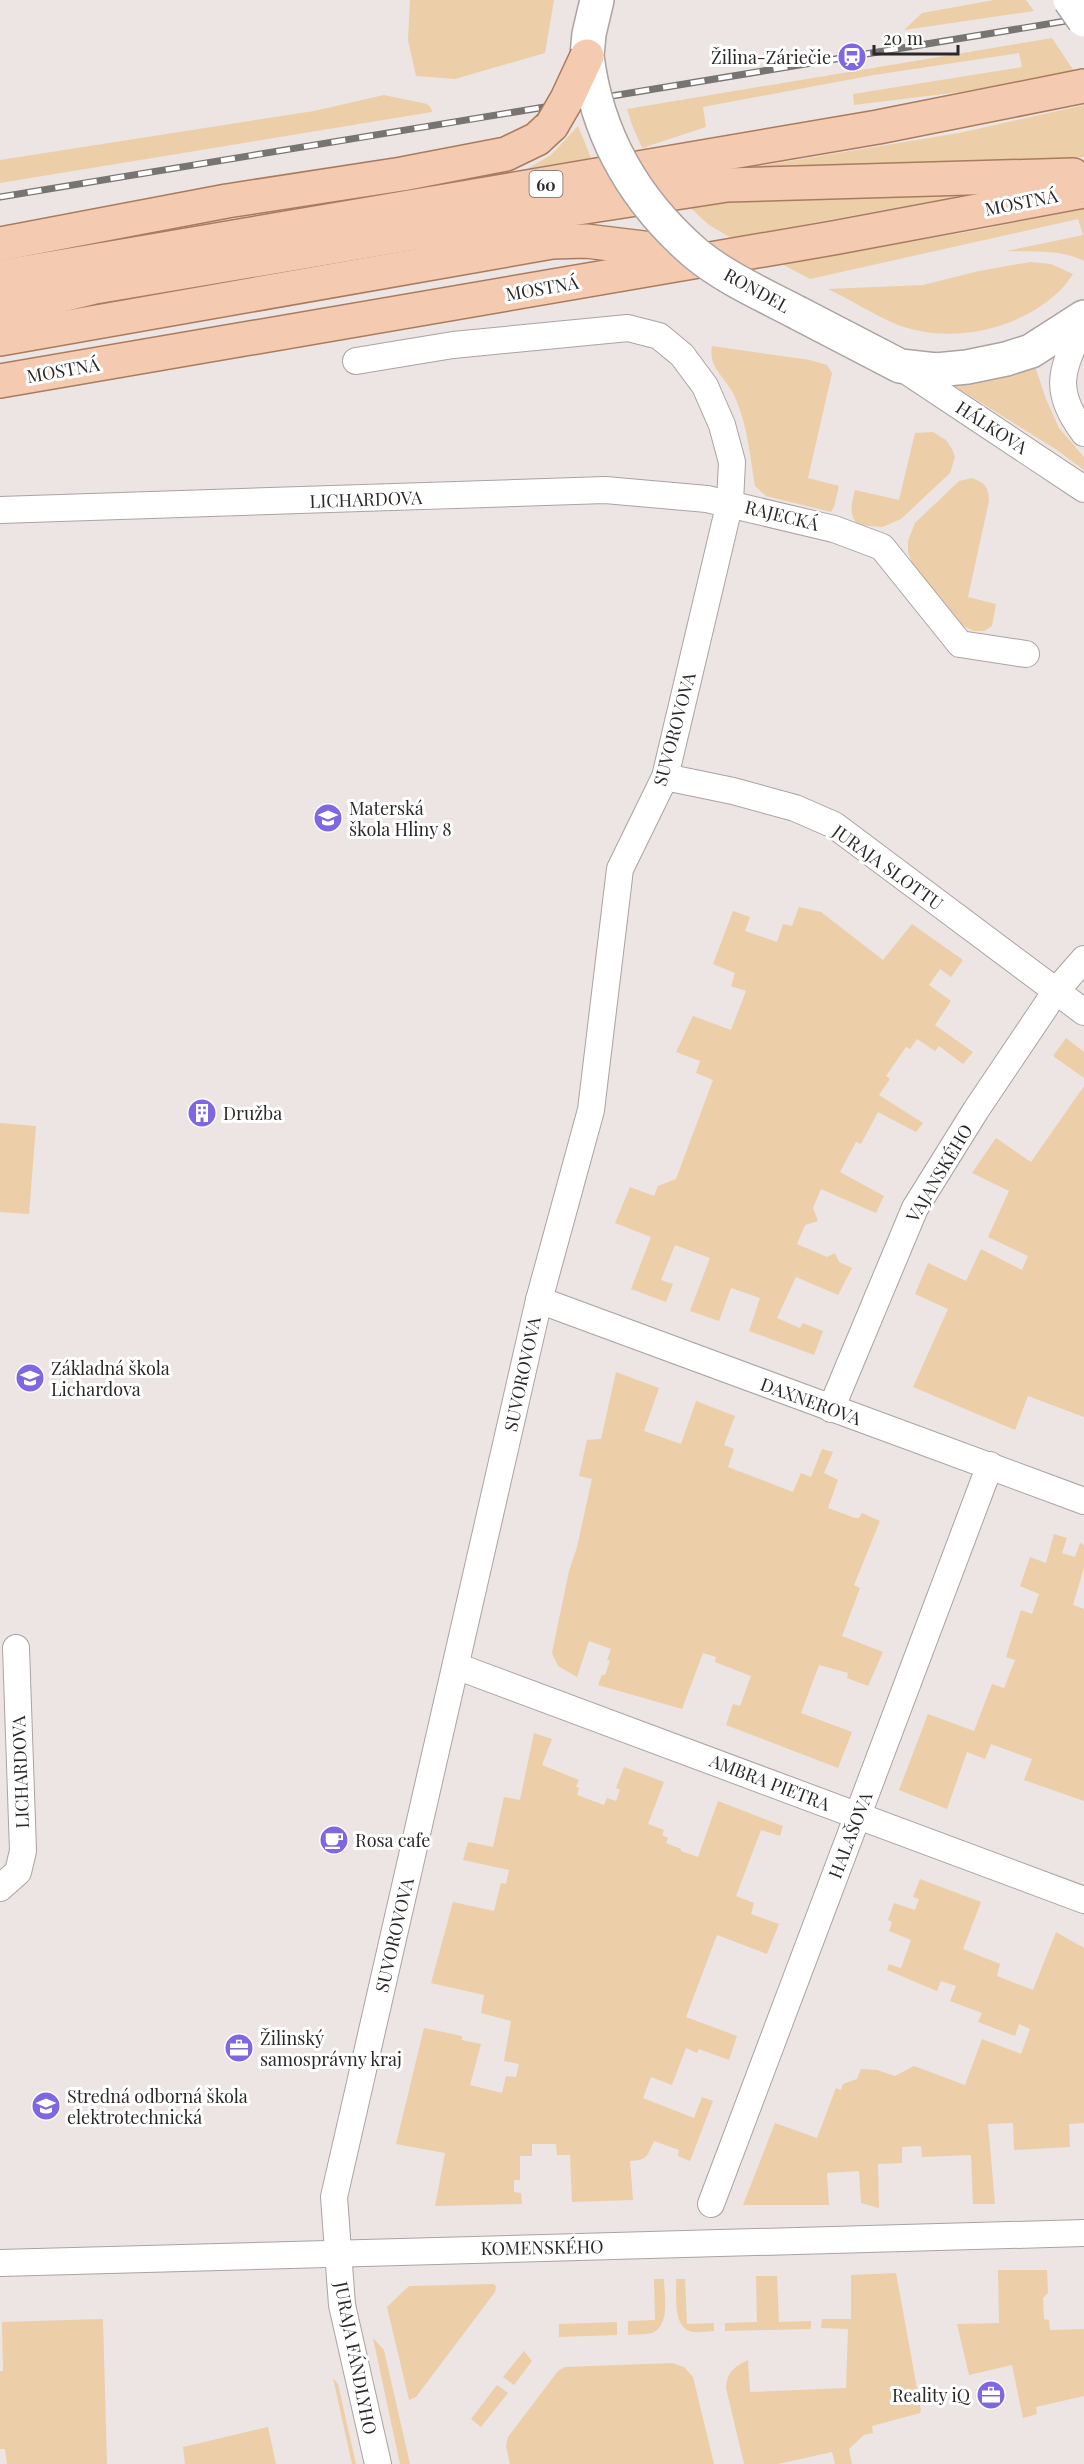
<svg xmlns="http://www.w3.org/2000/svg" width="1084" height="2464" font-family="'Playfair Display',serif">
<rect width="100%" height="100%" fill="#ece5e3"/>
<g fill="#eccea9">
<path d="M410,0H554L545,53L455,79L416,76L408,40Z"/>
<path d="M994,0H1026L1034,11L904,30L922,13Z"/>
<path d="M1052,38L1074,71L960,92L854,105L853,94L1022,67L1019,53L874,75L703,107L706,127L642,148L632,125L627,109Z"/>
<path d="M384,95L427,104L431,108L432,112L0,183V160L314,111Z"/>
<path d="M1084,105V157L1045,161L754,172L753,167L959,133Z"/>
<path d="M578,126L591,158L527,169L551,155Z"/>
<path d="M982,192L731,238L709,225L685,203L731,199Z"/>
<path d="M1084,208V261C1061,249 1032,252 1007,251L1083,235L1078,219L810,279L782,264L984,229Z"/>
<path d="M1030,262L1051,264L1073,274C1068,281 1062,290 1055,295C1014,331 949,344 898,325C874,315 851,300 828,289L923,285L979,271Z"/>
<path d="M712,346L810,360L827,365L832,373L808,478L839,486L834,507L831,512L766,496L755,486C750,455 747,420 732,391C723,376 708,365 712,346Z"/>
<path d="M1035,366L1046,399L1059,428L1084,457V470L1057,450L951,384Z"/>
<path d="M933,432L946,440L952,449L955,457L950,473L901,519L882,527L858,525C848,514 852,502 855,490L899,500L915,433Z"/>
<path d="M972,478C985,483 989,487 989,501L968,597L996,604L992,626L984,631H974L961,625L913,565L908,552V541L915,523L959,481Z"/>
<path d="M799,907L821,912L883,960L912,924L963,960L951,977L940,969L929,985L951,1001L935,1025L973,1052L963,1064L939,1046L935,1051L917,1039L910,1049L906,1047L886,1076L890,1079L879,1095L923,1123L916,1132L878,1112L861,1144L856,1142L840,1172L884,1196L876,1213L821,1189L813,1208L818,1221L805,1225L797,1244L827,1257L835,1253L839,1262L852,1268L838,1295L796,1277L777,1318L800,1328L803,1323L823,1331L814,1355L749,1331L760,1298L731,1288L719,1321L690,1311L710,1258L675,1245L661,1280L673,1284L666,1302L631,1289L651,1237L615,1223L630,1187L654,1196L658,1186L676,1179L713,1080L696,1073L700,1061L676,1052L693,1016L731,1030L746,991L731,986L735,973L713,964L733,911L750,917L745,931L777,942L783,924L792,926Z"/>
<path d="M1066,1038L1084,1052V1078L1053,1056Z"/>
<path d="M1084,1086V1417L1028,1396L1015,1430L913,1387L948,1309L915,1294L928,1263L966,1281L981,1249L1022,1270L1028,1256L988,1237L1009,1191L972,1173L996,1138L1031,1162Z"/>
<path d="M0,1123L36,1126L29,1214L0,1212Z"/>
<path d="M616,1372L659,1388L644,1431L681,1444L696,1401L735,1416L724,1445L734,1449L728,1467L793,1492L801,1473L811,1477L822,1449L833,1452L824,1473L838,1480L828,1508L855,1518H859L862,1513L880,1521L854,1585L860,1588L842,1636L883,1652L868,1686L847,1678L848,1673L819,1665L801,1713L852,1732L838,1768L726,1725L733,1704L740,1706L751,1676L715,1662L716,1657L703,1653L682,1709L598,1685L602,1675H605L610,1661L607,1660L611,1649L589,1641L577,1677L558,1666L552,1653L569,1571L577,1547L592,1479L579,1476L587,1440L601,1439Z"/>
<path d="M1054,1534L1067,1538L1062,1553L1075,1557L1080,1543L1084,1545V1567L1073,1605L1084,1609V1801L1024,1780L1032,1759L991,1744L985,1759L967,1752L947,1809L899,1790L928,1714L974,1731L992,1684L1004,1688L1015,1660L1006,1657L1021,1610L1032,1614L1039,1594L1020,1586L1030,1557L1046,1563Z"/>
<path d="M534,1733L552,1739L542,1765L579,1780L576,1787L579,1788L577,1795L604,1805L607,1798L616,1801L620,1790L616,1788L624,1767L664,1782L648,1824L664,1830L662,1835L668,1838L666,1843L681,1849V1851L698,1857L718,1801L783,1826L780,1836L761,1830L736,1896L754,1903L751,1914L779,1924L767,1954L717,1935L686,2017L737,2036L729,2060L699,2049L697,2053L686,2048L672,2085L651,2077L643,2098L694,2118L702,2097L713,2101L690,2161L678,2156L679,2150L654,2141C647,2156 648,2160 630,2161L633,2200L572,2202L570,2155H557L556,2144H532V2156H520V2180H514V2192L521,2193L522,2204L435,2206L445,2153L396,2144L424,2028L462,2036V2040L481,2044L470,2085L502,2093L506,2076L516,2077L519,2064L504,2061L511,2021L481,2013L484,1995L431,1983L453,1902L494,1911L501,1883L506,1884L509,1870L463,1860L468,1842L493,1847L504,1797L520,1800Z"/>
<path d="M920,1879L981,1902L963,1949L1000,1964L997,1976L1033,1990L1056,1932L1084,1948V2123L1069,2124L1070,2147L1014,2150L1013,2123L988,2124L995,2204H973L971,2155L922,2157L921,2146L902,2147V2163L878,2164L879,2208L861,2203L859,2171L827,2173L829,2205H743L775,2123L817,2138L836,2088L841,2090L843,2084L857,2079L861,2069L877,2070L895,2076L914,2066L965,2085L982,2039L1021,2054L1030,2029L1019,2024L1015,2036L978,2022L982,2013L950,2001L956,1986L941,1981L937,1991L887,1970L889,1964L901,1968L911,1940L889,1931L892,1922L888,1920L894,1903L915,1910L919,1899L913,1897Z"/>
<path d="M998,2270H1047L1048,2293L1043,2298L1044,2319L1049,2320L1050,2330L1084,2329V2396L1036,2407L1037,2414L1023,2418L1012,2365L969,2375L957,2324L999,2323Z"/>
<path d="M896,2273L921,2410L920,2413L872,2426L873,2433L864,2435L849,2449L852,2464H835L832,2452L778,2464H744L726,2388C727,2372 734,2367 748,2360L750,2392L846,2388L848,2329L821,2328L822,2319H851V2275Z"/>
<path d="M756,2276H777L779,2322L811,2321V2329L725,2331V2323L757,2322Z"/>
<path d="M654,2279H664C664,2294 671,2325 652,2333C645,2335 635,2334 628,2335V2321L655,2320Z"/>
<path d="M676,2279H685L687,2324L714,2323V2331C707,2331 696,2334 690,2331C672,2325 677,2293 676,2279Z"/>
<path d="M493,2284L496,2286L495,2292L416,2397L409,2400L387,2307L409,2286Z"/>
<path d="M103,2319L107,2464H7L5,2449H0V2371H3L2,2322Z"/>
<path d="M617,2322V2335L559,2337V2324Z"/>
<path d="M373,2338L384,2350L410,2464H400Z"/>
<path d="M524,2351L532,2361L514,2385L503,2377Z"/>
<path d="M672,2363L684,2367L693,2377L714,2464H510L506,2446L508,2437L558,2371L565,2367Z"/>
<path d="M333,2378L338,2384L356,2464H352Z"/>
<path d="M497,2385L508,2393L481,2427L471,2419Z"/>
<path d="M268,2427L276,2464H185L183,2447Z"/>
</g>
<g fill="none" stroke-linecap="round" stroke-linejoin="round">
<g stroke="#aaa3a1" stroke-width="28">
<g id="street">
<path d="M1084,322C1063,368 1050,388 1084,433"/>
<path d="M356,361L453,345L628,328L659,336L682,355L705,386L722,425L732,462L730,502L665,777L620,869L591,1110L539,1300L334,2197L342,2305L378,2464"/>
<path d="M902,368L1084,489"/>
<path d="M0,510L605,490L707,499L834,529L882,547L960,644L1026,654"/>
<path d="M665,777L733,791L795,808L834,825L1084,1012"/>
<path d="M539,1300L1084,1501"/>
<path d="M831,1409L915,1208L976,1110L1056,991L1084,959"/>
<path d="M456,1666L1084,1900"/>
<path d="M0,1888L18,1872L23,1851L16,1648"/>
<path d="M711,2204L990,1465"/>
<path d="M0,2263L1084,2233"/>
</g>
</g>
<g stroke="#aaa3a1" stroke-width="36">
<g id="secondary">
<path d="M587,56L589,34L597,0"/>
<path d="M798,313L900,366L936,370L967,367L1006,359L1031,351L1084,317"/>
</g>
</g>
<g stroke="#a97b5e" stroke-width="36">
<g id="primary">
<path d="M0,244L227,201L402,174L506,154L537,139L552,125"/>
<path d="M0,277L878,127L1084,86"/>
<path d="M0,310L95,287L409,234L727,185L1073,175"/>
<path d="M0,339L552,242L586,241L685,253"/>
<path d="M0,381L833,238L1084,191"/>
</g>
</g>
<use href="#street" stroke="#fff" stroke-width="26"/>
<use href="#secondary" stroke="#fff" stroke-width="33"/>
<use href="#primary" stroke="#f4cab0" stroke-width="33"/>
<g stroke="#787472" stroke-width="7">
<path id="rail" d="M0,197L1084,18"/>
</g>
<use href="#rail" stroke="#fff" stroke-width="4.5" stroke-dasharray="14" stroke-linecap="butt"/>
<g stroke="#aaa3a1" stroke-width="36" stroke-linecap="butt">
<g id="secondary-bridge">
<path d="M1070,0L1084,20"/>
<path d="M587,56C597,136 634,200 695,253C725,278 764,295 798,313"/>
</g>
</g>
<g stroke="#a97b5e" stroke-width="36" stroke-linecap="butt">
<path id="primary-bridge" d="M552,125L567,99L587,56"/>
</g>
<use href="#secondary-bridge" stroke="#fff" stroke-width="33"/>
<use href="#primary-bridge" stroke="#f4cab0" stroke-width="33"/>
</g>
<defs>
<g id="station-disc" transform="scale(1.5)"><circle r="9.5" fill="#8067e2" stroke="#fff"/><path d="M-3-6H3Q5-6 5-4V2Q5 4 3 4L4.5 6H3L1.5 4h-3L-3 6H-4.5L-3 4Q-5 4-5 2V-4Q-5-6-3-6ZM-3.5-4v3h7v-3ZM-3.5 1v1.5H-2V1ZM2 1v1.5H3.5V1Z" fill="#fff"/></g>
<g id="school-disc" transform="scale(1.5)"><circle r="9.5" fill="#8067e2" stroke="#fff"/><path d="M0-5L7-2L0 1L-7-2ZM-4 1L0 2.5L4 1V4Q0 6-4 4Z" fill="#fff"/></g>
<g id="building-disc" transform="scale(1.5)"><circle r="9.5" fill="#8067e2" stroke="#fff"/><path d="M-4-6H4V6H1V3H-1V6H-4ZM-2.5-4.3h1.7v1.8h-1.7ZM.8-4.3h1.7v1.8H.8ZM-2.5-1h1.7V.8h-1.7ZM.8-1h1.7V.8H.8Z" fill="#fff"/></g>
<g id="cafe-disc" transform="scale(1.5)"><circle r="9.5" fill="#8067e2" stroke="#fff"/><path d="M-5.5-4.5H6V0H3Q3 3.5 0 3.5H-2.5Q-5.5 3.5-5.5 0ZM3-3.2v2h1.7v-2ZM-6 4.5H4V6H-6Z" fill="#fff"/></g>
<g id="office-disc" transform="scale(1.5)"><circle r="9.5" fill="#8067e2" stroke="#fff"/><path d="M-6-3h4V-5.5h4V-3h4V5H-6ZM-1-4.5V-3h2v-1.5ZM-6 0V1H6V0Z" fill="#fff"/></g>
</defs>
<g fill-rule="evenodd">
<use href="#station-disc" x="852" y="57"/>
<use href="#school-disc" x="328" y="818"/>
<use href="#building-disc" x="202" y="1113"/>
<use href="#school-disc" x="30" y="1378"/>
<use href="#cafe-disc" x="334" y="1840"/>
<use href="#office-disc" x="239" y="2048"/>
<use href="#school-disc" x="46" y="2106"/>
<use href="#office-disc" x="991" y="2395"/>
</g>
<g text-anchor="middle" dominant-baseline="central" stroke-width="6" stroke-linejoin="round" paint-order="stroke">
<rect fill="#fff" stroke="#6b6968" stroke-width="1.5" x="529.5" y="171" width="33" height="26" rx="4.5"/>
<g font-size="16" font-weight="bold" fill="#2b2928">
<text x="546" y="184">60</text>
</g>
<g font-size="18" fill="#2b2928" stroke="#fff" text-anchor="start">
<text x="831" y="57" text-anchor="end">Žilina-Záriečie</text>
<text x="349" y="808">Materská<tspan x="349" dy="21">škola Hliny 8</tspan></text>
<text x="223" y="1113">Družba</text>
<text x="51" y="1368">Základná škola<tspan x="51" dy="21">Lichardova</tspan></text>
<text x="355" y="1840">Rosa cafe</text>
<text x="260" y="2038">Žilinský<tspan x="260" dy="21">samosprávny kraj</tspan></text>
<text x="67" y="2096">Stredná odborná škola<tspan x="67" dy="21">elektrotechnická</tspan></text>
<text x="970" y="2395" text-anchor="end">Reality iQ</text>
</g>
<g font-size="18" fill="#2b2928" stroke="#fff">
<text transform="translate(1021 202) rotate(-11)">MOSTNÁ</text>
<text transform="translate(542 288) rotate(-10)">MOSTNÁ</text>
<text transform="translate(757 290) rotate(29)">RONDEL</text>
<text transform="translate(63 370) rotate(-10)">MOSTNÁ</text>
<text transform="translate(992 427) rotate(33)">HÁLKOVA</text>
<text transform="translate(366 499) rotate(-2)">LICHARDOVA</text>
<text transform="translate(782 515) rotate(14)">RAJECKÁ</text>
<text transform="translate(674 729) rotate(-75)">SUVOROVOVA</text>
<text transform="translate(888 867) rotate(36)">JURAJA SLOTTU</text>
<text transform="translate(939 1173) rotate(-59)">VAJANSKÉHO</text>
<text transform="translate(522 1374) rotate(-78)">SUVOROVOVA</text>
<text transform="translate(811 1401) rotate(20)">DAXNEROVA</text>
<text transform="translate(20 1772) rotate(-92)">LICHARDOVA</text>
<text transform="translate(770 1782) rotate(21)">AMBRA PIETRA</text>
<text transform="translate(850 1835) rotate(-69)">HALAŠOVA</text>
<text transform="translate(394 1935) rotate(-77)">SUVOROVOVA</text>
<text transform="translate(542 2247) rotate(-1)">KOMENSKÉHO</text>
<text transform="translate(356 2358) rotate(79)">JURAJA FÁNDLYHO</text>
</g>
</g>
<path d="M874 45v9h84v-9" fill="none" stroke="#2b2928" stroke-width="3"/>
<text x="883" y="45" font-size="18" fill="#2b2928" stroke="#ffffff" stroke-width="4.5" paint-order="stroke">20 m</text>
</svg>
